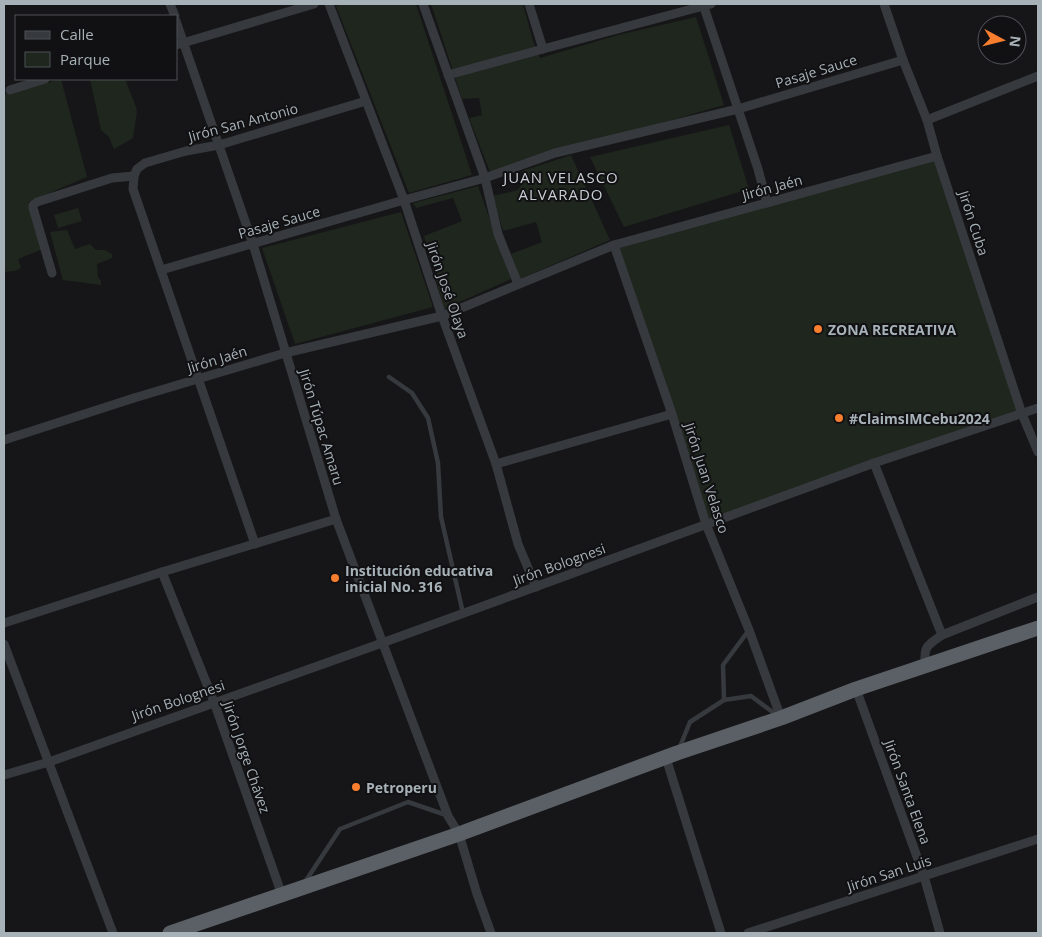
<svg xmlns="http://www.w3.org/2000/svg" width="1042" height="937" font-family="'Open Sans',sans-serif">
<rect width="100%" height="100%" fill="#161618"/>
<g fill="#1e261d">
<path d="M344,4H416L472,175L409,193L336,6Z"/>
<path d="M431,4H523L533,41L540,58L618,35L696,17L724,105L490,172L469,118L482,115L479,98L462,99Z"/>
<path d="M61,79L87,177L28,202L43,249L18,259L21,268L15,271L4,272V94Z"/>
<path d="M90,79H125L136,107L137,112L133,138L114,149L109,137L101,130Z"/>
<path d="M729,125L749,189L624,227L590,157Z"/>
<path d="M571,155L610,240L520,279L511,254L542,242L536,222L503,231L493,196L518,190L524,180L522,171Z"/>
<path d="M937,156L1022,414L706,524L614,245Z"/>
<path d="M478,186L511,279L444,309L424,236L462,221L453,198L416,208L413,203Z"/>
<path d="M78,208L82,221L58,228L54,215Z"/>
<path d="M401,212L433,307L295,344L262,248Z"/>
<path d="M67,230L75,249L90,244L96,250H105L112,254V258L97,264L98,277L101,281V285L63,280L50,232Z"/>
</g>
<g fill="none" stroke-linecap="round" stroke-linejoin="round">
<g stroke="#36393d" stroke-width="4.5">
<path d="M389,377L412,393L428,418L438,463L441,517L463,613"/>
<path d="M724,700L751,696L778,716"/>
<path d="M679,749L690,722L724,700L723,665L749,630"/>
<path d="M305,882L340,829L408,802L446,815"/>
</g>
<g stroke="#36393d" stroke-width="9">
<path d="M170,4L175,16"/>
<path d="M329,4L404,200L442,316L496,464L518,544L536,587"/>
<path d="M423,4L485,178L498,234L518,284"/>
<path d="M703,4L758,169L767,203"/>
<path d="M884,4L903,60L927,120L937,156L1022,414L1038,452"/>
<path d="M176,21L253,244L336,519L448,816L459,834L477,894L491,933"/>
<path d="M176,45L314,4"/>
<path d="M543,49L711,4"/>
<path d="M448,75L543,49L529,4"/>
<path d="M10,90L45,79"/>
<path d="M927,120L1038,76"/>
<path d="M614,245L672,414L706,524L749,630L781,718"/>
<path d="M161,270L404,200L485,178L555,153L738,109L903,60"/>
<path d="M52,273L33,208V205L37,202L112,178L134,176"/>
<path d="M4,440L134,398L285,353L442,316L614,245L937,156"/>
<path d="M874,463L942,635"/>
<path d="M496,464L672,414"/>
<path d="M255,544L133,189L134,176L137,169L145,163L186,151L219,145L366,101"/>
<path d="M162,572L214,702L282,895"/>
<path d="M4,623L162,572L336,519"/>
<path d="M4,644L113,933"/>
<path d="M925,666C924,646 926,646 942,635L1038,597"/>
<path d="M856,689L924,876L940,933"/>
<path d="M666,758L721,933"/>
<path d="M4,775L49,762L382,643L874,463L1038,408"/>
<path d="M748,933L1038,839"/>
</g>
<path stroke="#5a6065" stroke-width="15" d="M170,933L459,834L677,753L781,718L856,689L1038,628"/>
</g>
<g fill="#f77e2e" stroke="#111113" stroke-width="2">
<circle cx="818" cy="329" r="5"/>
<circle cx="839" cy="418" r="5"/>
<circle cx="335" cy="578" r="5"/>
<circle cx="356" cy="787" r="5"/>
</g>
<g text-anchor="middle" dominant-baseline="central" stroke-width="4" stroke-linejoin="round" paint-order="stroke">
<g font-size="14" fill="#a7b1b8" stroke="#111113">
<text transform="translate(816 71) rotate(-17)">Pasaje Sauce</text>
<text transform="translate(243 122) rotate(-15)">Jirón San Antonio</text>
<text transform="translate(772 187) rotate(-15)">Jirón Jaén</text>
<text transform="translate(279 222) rotate(-16)">Pasaje Sauce</text>
<text transform="translate(974 223) rotate(72)">Jirón Cuba</text>
<text transform="translate(448 290) rotate(71)">Jirón José Olaya</text>
<text transform="translate(217 359) rotate(-17)">Jirón Jaén</text>
<text transform="translate(322 427) rotate(73)">Jirón Túpac Amaru</text>
<text transform="translate(707 478) rotate(72)">Jirón Juan Velasco</text>
<text transform="translate(559 564) rotate(-20)">Jirón Bolognesi</text>
<text transform="translate(178 700) rotate(-19)">Jirón Bolognesi</text>
<text transform="translate(247 757) rotate(71)">Jirón Jorge Chávez</text>
<text transform="translate(908 792) rotate(70)">Jirón Santa Elena</text>
<text transform="translate(889 873) rotate(-18)">Jirón San Luis</text>
</g>
<g font-size="14" font-weight="bold" fill="#a7b1b8" stroke="#111113" text-anchor="start">
<text x="828" y="329">ZONA RECREATIVA</text>
<text x="849" y="418">#ClaimsIMCebu2024</text>
<text x="345" y="570">Institución educativa<tspan x="345" dy="16">inicial No. 316</tspan></text>
<text x="366" y="787">Petroperu</text>
</g>
<g font-size="15" letter-spacing="1" fill="#c8cfd4" stroke="#111113">
<text x="561" y="177">JUAN VELASCO<tspan x="561" dy="17">ALVARADO</tspan></text>
</g>
</g>
<rect width="1042" height="937" fill="none" stroke="#a7b1b8" stroke-width="10"/>
<rect x="15" y="15" width="162" height="65" fill="#111113" stroke="#4d5155"/>
<rect x="25" y="31" width="25" height="8" fill="#36393d" stroke="#4d5155"/>
<text x="60" y="40" font-size="15" fill="#a7b1b8">Calle</text>
<rect x="25" y="52" width="25" height="15" fill="#1e261d" stroke="#4d5155"/>
<text x="60" y="65" font-size="15" fill="#a7b1b8">Parque</text>
<g transform="translate(1002 40) rotate(97)"><circle r="24" fill="#111113" stroke="#4d5155"/>
<path d="M0-4L9 19L0 12L-9 19Z" fill="#f77e2e"/>
<text y="-8" font-size="14" font-weight="bold" text-anchor="middle" fill="#a7b1b8">N</text>
</g>
</svg>
